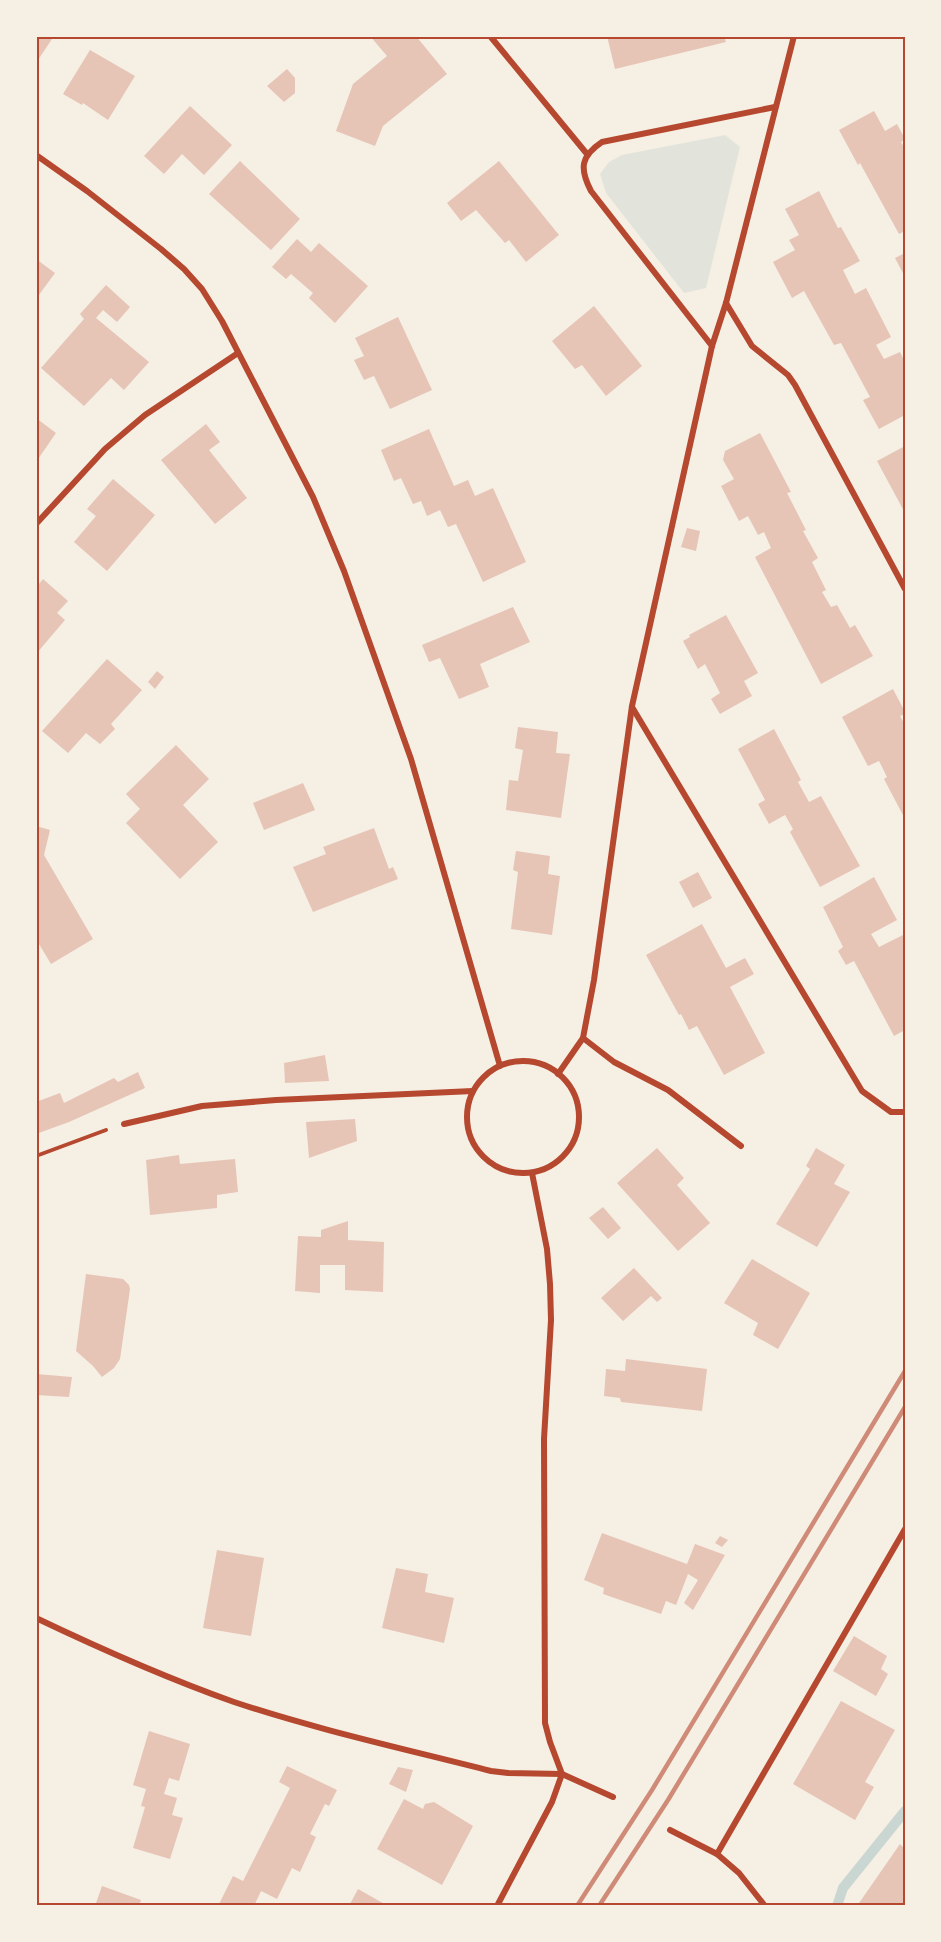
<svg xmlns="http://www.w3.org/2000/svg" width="941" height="1942" font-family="'Titillium Web',sans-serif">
<rect width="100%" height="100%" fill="#f6efe4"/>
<path fill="#e2e4dc" d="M725,135L740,147L706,288L684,293L606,193L600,174L609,162L622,155Z"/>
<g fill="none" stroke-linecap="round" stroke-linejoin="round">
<path stroke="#c9d6d2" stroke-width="10" d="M837,1906L843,1888L905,1811"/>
</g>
<g fill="#e6c5b7">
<path d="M36,36H54L36,63Z"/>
<path d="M370,36H416L447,74L383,126L375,146L336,131L353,84L387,56Z"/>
<path d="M607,36H724L726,42L615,69Z"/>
<path d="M90,50L135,76L108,120L83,103L82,105L63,94Z"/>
<path d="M287,69L295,78V93L284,102L267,86Z"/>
<path d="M190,106L232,145L204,175L182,154L164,174L144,156Z"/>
<path d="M874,111L885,131L897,124L905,139L901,142L905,149V231L899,234L860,163L858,165L839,130Z"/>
<path d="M240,161L300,219L271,250L209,194Z"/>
<path d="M499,161L559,235L526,262L509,240L505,243L476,210L461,221L447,203Z"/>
<path d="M819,191L838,228L841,227L860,261L843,270L855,294L866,288L891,337L876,345L884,359L900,352L905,362V415L879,429L863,400L870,397L841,343L834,345L804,291L792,298L773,262L795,250L789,240L799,235L785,209Z"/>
<path d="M297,239L311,252L319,243L368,286L335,323L309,298L313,293L291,274L286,279L272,267Z"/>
<path d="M905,253V277L895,258Z"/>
<path d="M36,259L55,273L36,299Z"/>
<path d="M106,285L130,307L117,322L103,310L96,318L149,362L124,390L111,378L84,406L41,368L84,319L80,314Z"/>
<path d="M594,306L642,366L606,396L582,365L575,369L552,341Z"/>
<path d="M398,317L432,390L390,409L374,376L364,380L354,360L364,356L355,338Z"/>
<path d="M36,418L56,433L36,462Z"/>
<path d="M206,424L220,442L209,450L247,498L215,524L161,460Z"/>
<path d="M429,429L454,486L468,480L475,496L493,488L526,562L483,582L456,524L448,527L440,510L427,516L421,501L413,504L401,478L394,481L381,450Z"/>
<path d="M760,433L791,492L787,493L806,530L803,531L818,558L812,562L826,590L822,592L831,607L837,605L850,628L855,625L873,656L821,684L755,557L771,548L764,532L758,535L748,516L739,521L721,486L734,479L723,460L725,451Z"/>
<path d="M905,446V513L877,461Z"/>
<path d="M113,479L155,515L107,571L74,542L96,516L87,509Z"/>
<path d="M687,528L700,531L696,551L681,547Z"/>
<path d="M43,579L68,601L57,613L65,620L36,654V588Z"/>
<path d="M513,607L530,642L480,664L489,687L459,699L440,658L429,662L422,645Z"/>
<path d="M726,615L758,673L744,681L752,696L720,714L711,699L720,693L705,664L698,669L683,641L690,637L689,635Z"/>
<path d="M107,659L142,690L111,724L115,729L100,744L86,733L68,753L42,731Z"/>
<path d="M157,671L164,677L155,689L148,682Z"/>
<path d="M893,689L905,712V714L900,716L905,725V819L884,779L887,777L879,761L868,766L842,717Z"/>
<path d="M518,727L558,732L556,753L570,754L561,818L506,810L509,780L518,781L523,750L515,748Z"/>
<path d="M774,729L801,780L798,782L809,802L821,796L860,866L820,887L790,832L793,829L785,815L769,824L758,804L765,800L738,749Z"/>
<path d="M176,745L209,779L183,805L218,842L180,879L126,823L140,809L126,794Z"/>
<path d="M303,783L315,810L264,830L253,803Z"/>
<path d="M36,826L50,830L44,855L93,939L51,964L36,939Z"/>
<path d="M374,828L389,869L393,867L398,879L313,912L293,867L326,854L323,847Z"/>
<path d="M516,851L550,856L548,874L560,876L552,935L511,929L518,872L513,870Z"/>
<path d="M698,872L712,898L693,908L679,882Z"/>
<path d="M874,877L897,920L871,934L879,947L905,934V1030L894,1036L854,961L846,965L838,951L843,947L823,907Z"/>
<path d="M702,924L726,968L745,958L754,974L730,987L765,1053L724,1075L697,1026L689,1030L681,1014L679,1015L646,955Z"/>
<path d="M325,1055L329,1081L285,1083L284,1063Z"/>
<path d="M138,1072L145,1088L69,1122L36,1134V1102L60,1093L64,1103L114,1078L118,1082Z"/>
<path d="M355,1119L357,1141L309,1158L306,1122Z"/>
<path d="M657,1148L684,1178L677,1185L710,1223L678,1251L617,1183Z"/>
<path d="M816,1148L845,1165L834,1184L850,1192L817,1247L776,1224L810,1169L806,1166Z"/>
<path d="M179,1155L180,1164L235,1159L238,1192L217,1195V1208L150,1215L146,1160Z"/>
<path d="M603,1207L621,1228L608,1239L589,1218Z"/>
<path d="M348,1221V1240L384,1242L383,1292L345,1290V1265H320V1293L295,1291L298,1236L321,1237V1230Z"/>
<path d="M752,1259L810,1293L778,1349L753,1335L758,1323L724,1303Z"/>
<path d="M634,1268L662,1298L657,1302L651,1296L623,1321L601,1298Z"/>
<path d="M86,1274L123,1279L129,1285L130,1289L120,1359L114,1368L102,1377L93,1366L76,1351Z"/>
<path d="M626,1359L707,1369L702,1411L621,1402L620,1398L604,1396L606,1369L625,1371Z"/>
<path d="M36,1374L72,1377L69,1397L36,1395Z"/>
<path d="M602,1533L687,1564L695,1544L725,1555L693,1610L684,1603L698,1580L688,1574L676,1605L666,1601L661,1614L603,1594L604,1588L584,1580Z"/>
<path d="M720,1536L728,1540L722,1547L715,1543Z"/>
<path d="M217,1550L264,1558L251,1636L203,1628Z"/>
<path d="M396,1568L428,1574L425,1592L454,1598L444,1643L382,1628Z"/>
<path d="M854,1636L887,1656L881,1669L888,1674L876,1696L833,1671Z"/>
<path d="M841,1701L895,1730L865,1782L874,1787L855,1820L793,1784Z"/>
<path d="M149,1731L190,1744L179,1781L169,1778L164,1794L177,1798L172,1815L183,1818L170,1859L133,1848L145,1807L141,1806L146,1789L133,1785Z"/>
<path d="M287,1766L337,1790L329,1806L325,1804L310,1834L316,1837L300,1872L292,1868L277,1899L261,1891L254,1906H218L233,1876L243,1881L290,1788L279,1782Z"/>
<path d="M398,1767L413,1770L406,1792L389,1784Z"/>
<path d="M404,1799L423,1809L425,1804L434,1802L473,1826L442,1885L377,1849Z"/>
<path d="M900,1844L905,1849V1906H857Z"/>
<path d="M102,1886L141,1900L139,1906H95Z"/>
<path d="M358,1889L388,1906H349Z"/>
</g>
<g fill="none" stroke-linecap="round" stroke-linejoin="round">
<path stroke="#b5482f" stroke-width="4" d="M36,1156L106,1130"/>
<g stroke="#b5482f" stroke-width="6">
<path d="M490,36L587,154"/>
<path d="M36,155L87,191L161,249L184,269L202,289L222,321L313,497L344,571L411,759L500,1066"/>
<path d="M726,303L752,346L788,375L795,385L905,589"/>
<path d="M712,346L591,191C579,168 581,156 602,142L775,107"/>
<path d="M36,524L105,449L145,415L238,353"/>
<path d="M632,707L862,1091L891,1112H905"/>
<path d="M583,1038L614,1062L668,1090L741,1146"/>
<circle cx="523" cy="1117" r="56"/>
<path d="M558,1074L583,1038L594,980L632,706L712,346L726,303L794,36"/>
<path d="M124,1124L202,1106L276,1100L473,1091"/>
<path d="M532,1173L547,1249L550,1284L551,1320L544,1439L545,1723L550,1742L562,1774"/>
<path d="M36,1618C101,1649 166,1678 234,1702C318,1730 405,1749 491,1771L508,1773L562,1774L613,1797"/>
<path d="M670,1830L717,1854L739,1873L765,1906"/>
<path d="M717,1854L905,1529"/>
<path d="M497,1906L552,1802L562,1774"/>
</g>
<g stroke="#cf8b77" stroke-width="4.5">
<path d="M577,1906L652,1790L905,1371"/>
<path d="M599,1906L668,1800L905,1407"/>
</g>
</g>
<rect width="941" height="1942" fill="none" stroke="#f6efe4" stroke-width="75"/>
<rect x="38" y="38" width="866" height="1866" fill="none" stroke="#b5482f" stroke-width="2"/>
</svg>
